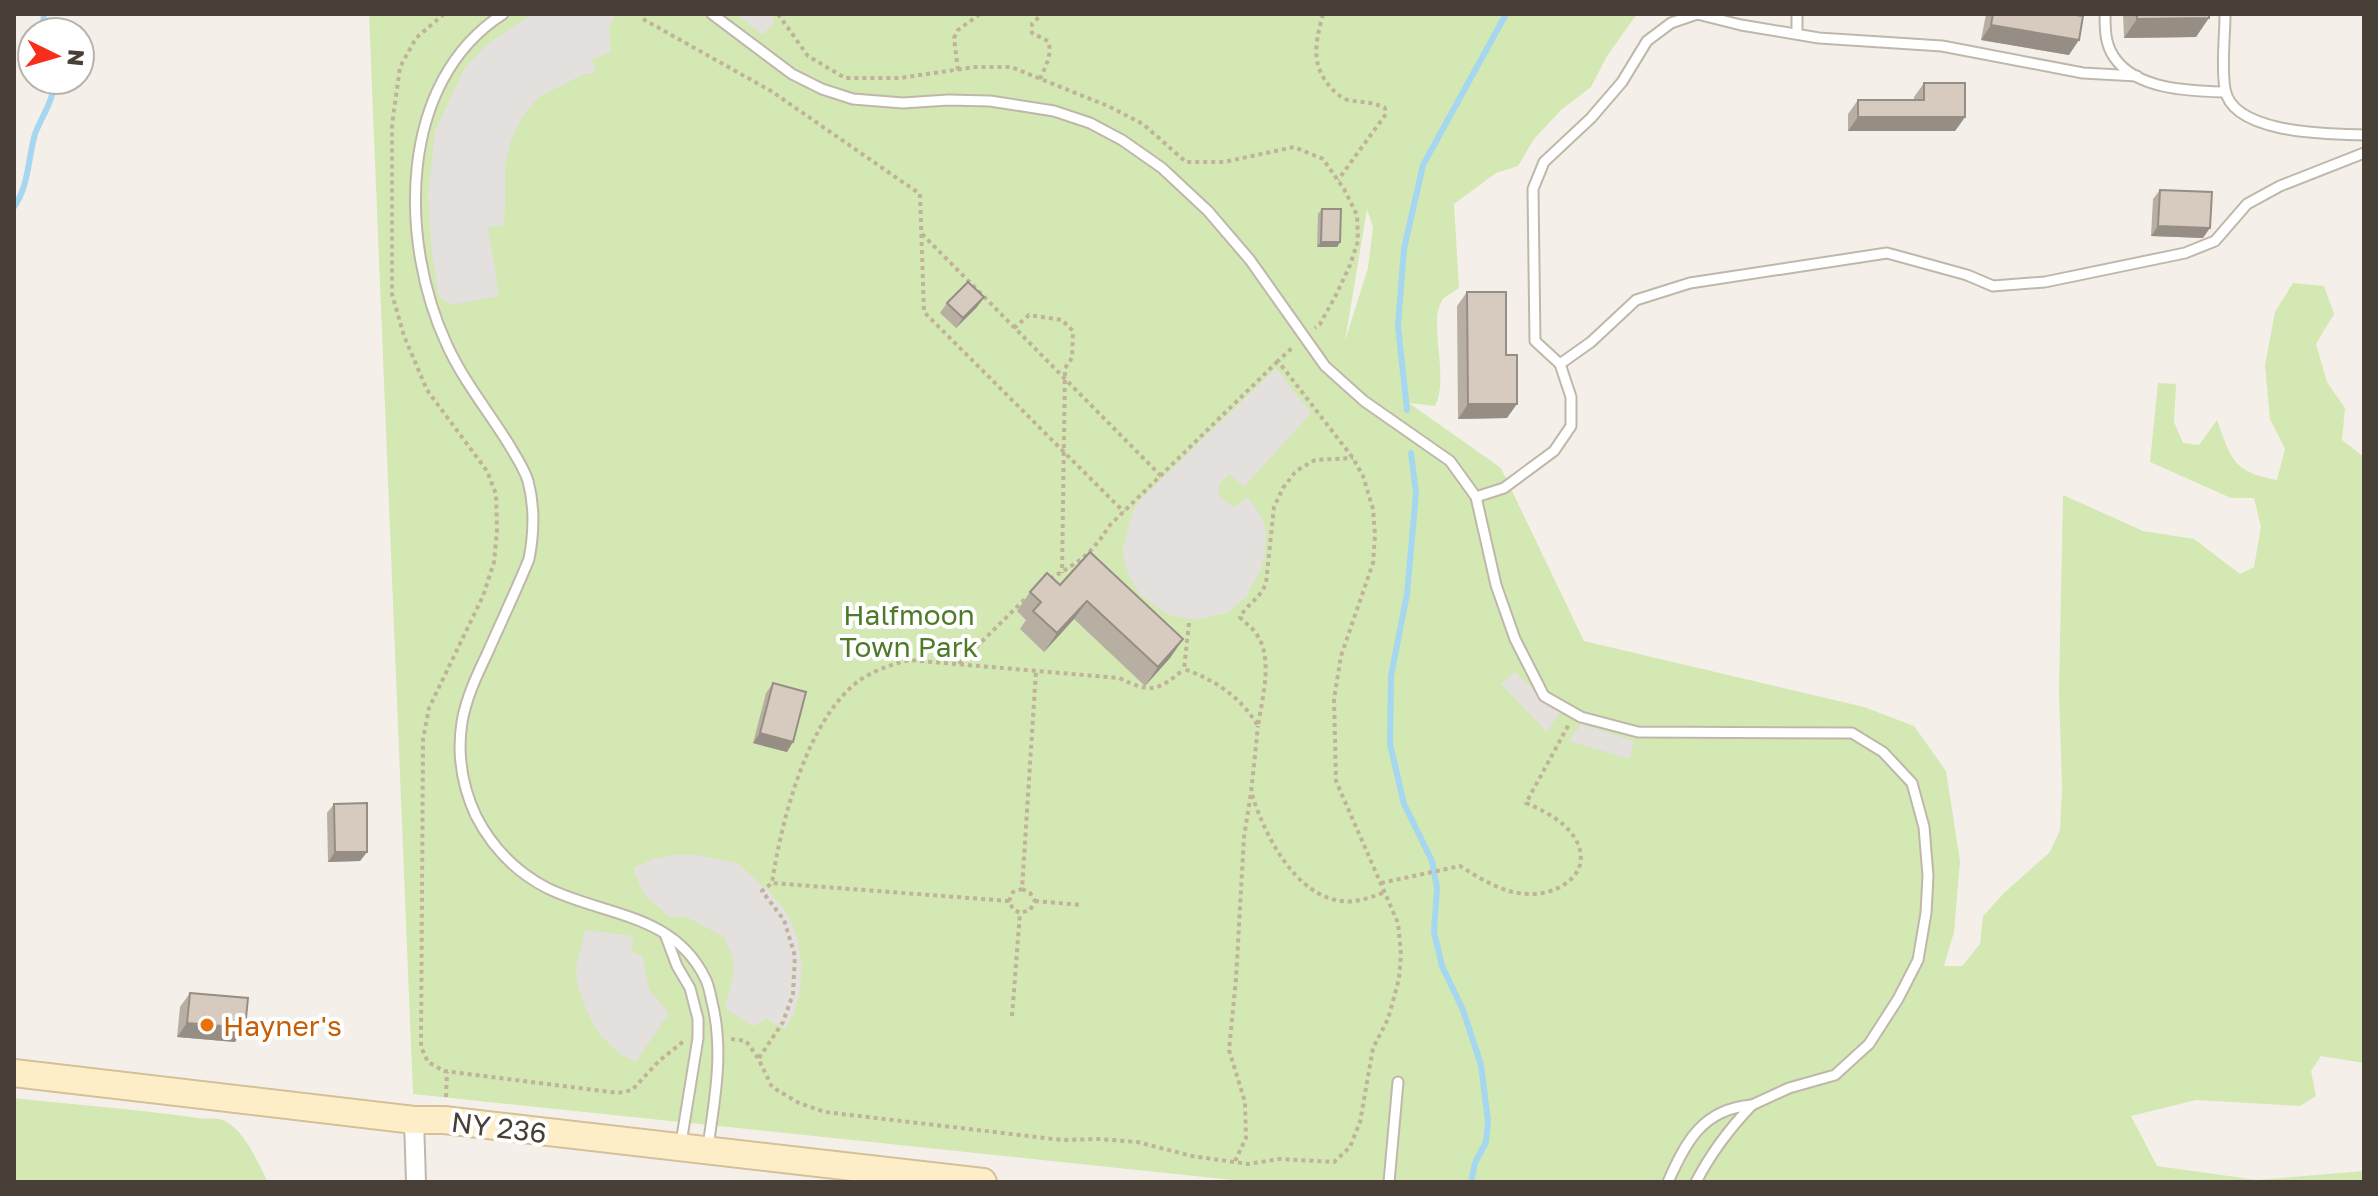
<svg xmlns="http://www.w3.org/2000/svg" width="2378" height="1196" font-family="'Golos Text',sans-serif">
<rect width="100%" height="100%" fill="#f4f0e9"/>
<g fill="#d3e8b2" fill-rule="evenodd">
<path d="M369,14H1637L1607,56L1591,87L1561,110L1534,139L1518,166L1496,173L1454,204L1459,288C1455,291 1447,295 1443,299C1427,320 1450,377 1435,406L1409,403L1501,468L1584,641L1864,707L1914,726L1946,771L1960,861L1954,932L1944,966H1962L1980,944L1983,916L2004,893L2050,852L2060,830L2062,788L2059,690L2063,495L2143,531L2194,539L2240,574L2254,567L2261,527L2254,498H2231L2150,462L2158,383L2176,384L2174,422L2183,443L2199,445L2217,420C2231,459 2233,472 2277,480L2285,449L2270,419L2265,365L2275,312L2293,283L2324,286L2334,314L2316,344L2327,382L2345,408L2342,440L2364,457V1063L2321,1056L2311,1071L2316,1096L2300,1106L2196,1100L2131,1116L2157,1166L2257,1180L2364,1171V1182H1252L413,1094ZM1367,209L1373,227L1368,268L1345,341Z"/>
<path d="M14,1098C75,1105 136,1109 197,1118C207,1120 218,1116 227,1122C247,1135 257,1161 268,1182H14Z"/>
</g>
<g fill="#e3e0dd">
<path d="M532,14H616L609,28L611,52L592,59L596,72L582,75L539,97L522,117L511,140L505,167V210L503,226L488,227L499,296L451,305L439,297L432,255L428,197L435,131L464,69L486,45Z"/>
<path d="M735,14H770L775,21L763,35Z"/>
<path d="M1276,368L1311,413L1244,487L1229,474L1219,484V495L1227,503L1235,507L1248,497L1263,519L1266,535L1265,553L1261,569L1246,597L1227,613L1195,620L1169,615L1140,595L1130,578L1124,563L1123,548L1133,511L1140,500Z"/>
<path d="M1515,672L1559,713L1547,732L1501,684Z"/>
<path d="M1581,724L1634,741L1630,759L1569,741Z"/>
<path d="M675,855H697L737,863L769,891L788,915L797,937L802,965L800,990L794,1014L785,1029L766,1019L753,1026L725,1008L734,972L732,955L723,936L686,917H669L643,893L633,868L654,859Z"/>
<path d="M585,930L633,936L632,952L643,956L649,990L669,1013L636,1062L620,1054L599,1034L587,1012L578,987L576,969Z"/>
</g>
<g fill="none" stroke-linecap="round" stroke-linejoin="round">
<g stroke="#a5d7f0" stroke-width="6">
<path d="M42,32L44,14"/>
<path d="M14,207C29,186 28,158 35,134C41,117 56,98 53,80"/>
<path d="M1407,410L1398,326L1404,249L1423,165L1506,14"/>
<path d="M1411,453L1416,493L1407,594L1391,676L1390,744L1404,804L1432,861L1437,888L1434,932L1442,966L1463,1010L1481,1065L1488,1121L1486,1142L1475,1163L1471,1182"/>
</g>
<g stroke="#c0b7ab" stroke-width="13">
<g id="service">
<path d="M503,14C397,82 399,242 447,345C463,380 488,411 508,443C515,455 524,468 528,481C535,507 534,533 529,559C516,591 501,622 487,654C477,675 466,698 462,722C457,754 462,786 476,816C492,847 516,872 547,888C604,916 673,913 705,978C709,985 710,994 712,1002C724,1050 715,1098 708,1146"/>
<path d="M712,14L792,74L822,89L853,99L903,103L948,100L990,101L1054,111L1090,123L1122,140L1162,168L1208,211L1250,260L1325,366L1364,401L1450,461L1476,497L1496,585L1515,639L1544,696L1581,717L1638,732L1852,733L1883,752L1912,783L1924,827L1928,876L1926,913L1918,960L1898,999L1869,1044L1835,1075L1789,1088L1752,1105"/>
<path d="M1797,14V34"/>
<path d="M2105,14C2105,29 2105,44 2114,57C2136,90 2190,91 2225,92"/>
<path d="M2225,14C2225,38 2221,65 2225,89C2232,134 2329,134 2364,135"/>
<path d="M2137,76L2083,73L1942,46L1819,38L1741,25L1697,14L1671,23L1647,41L1622,82L1591,118L1544,162L1533,189L1535,341L1560,364L1591,342L1636,300L1690,283L1887,253L1967,275L1993,286L2045,282L2185,253L2215,241L2247,204L2280,186L2364,153"/>
<path d="M1476,497L1504,488L1554,451L1571,426V397L1560,364"/>
<path d="M665,934L677,966L690,988L698,1019V1038L681,1143"/>
<path d="M1389,1182L1398,1082"/>
<path d="M1668,1182C1686,1141 1703,1109 1752,1105C1729,1129 1711,1153 1696,1182"/>
</g>
</g>
<g stroke="#c0b7ab" stroke-width="22">
<path id="minor" d="M414,1120L416,1182"/>
</g>
<g stroke="#d4c099" stroke-width="30">
<path id="secondary" d="M14,1073L414,1120H444L983,1182"/>
</g>
<g stroke="#c1b29c" stroke-width="4" stroke-dasharray="4 4" stroke-linecap="butt">
<path d="M444,14L416,38L400,67L392,125V294L404,336L427,390L487,471L496,494L497,531L494,562L483,596L429,708L423,739L421,1047L428,1062L444,1071L618,1093L632,1090L659,1061L684,1041"/>
<path d="M778,14L808,56L845,78H900L975,67H1011L1108,106L1143,124L1186,162H1224L1294,147L1323,159L1344,189L1357,215L1358,241L1350,265L1336,295L1320,324L1315,328"/>
<path d="M1323,14C1315,44 1310,66 1333,90C1337,94 1342,98 1348,100C1362,103 1371,101 1385,108L1386,114L1338,180"/>
<path d="M643,19L771,91L920,194L924,312L1124,512"/>
<path d="M958,70L954,38L958,30L980,14"/>
<path d="M1040,79C1045,67 1053,54 1048,41L1032,33V24L1042,14"/>
<path d="M922,234L1161,476"/>
<path d="M1014,328L1029,315L1062,320L1073,331L1072,358L1065,368L1062,573"/>
<path d="M1050,579C1081,560 1089,557 1110,525L1278,361"/>
<path d="M1189,623L1184,669C1215,680 1241,697 1258,726C1262,698 1275,655 1254,631C1250,625 1244,623 1240,617C1248,603 1260,599 1266,583L1274,507L1283,488L1296,471L1315,460L1353,458"/>
<path d="M959,664L1027,597"/>
<path d="M1252,795C1265,835 1295,896 1342,901C1356,903 1372,897 1385,892"/>
<path d="M1381,883L1460,866C1481,879 1504,894 1529,894C1558,895 1594,874 1576,840C1566,822 1545,811 1526,803L1569,724"/>
<path d="M1022,889L1030,893L1035,901L1030,910L1020,913L1013,909L1009,901L1013,892L1022,889L1036,671"/>
<path d="M1009,901L772,883C781,822 808,714 863,678C878,669 893,664 909,660L1119,678C1151,693 1157,692 1184,669"/>
<path d="M1035,901L1082,905"/>
<path d="M1012,1016L1020,913"/>
<path d="M731,1039L746,1041L758,1058L772,1087L799,1103L825,1112L1062,1140L1099,1139L1137,1142L1192,1156L1248,1164L1280,1159L1334,1162L1350,1147L1360,1122L1373,1048L1388,1019L1399,979L1401,954L1398,923L1336,781L1334,699L1341,656L1373,563L1375,535L1373,509L1363,476L1353,458L1278,361L1293,347"/>
<path d="M759,1058L783,1022L793,994L795,956L784,920L762,891L772,883"/>
<path d="M446,1097L447,1072"/>
<path d="M1235,1161L1246,1138L1245,1102L1229,1050L1236,979L1244,837L1251,793L1258,726"/>
</g>
<use href="#service" stroke="#fff" stroke-width="9"/>
<use href="#minor" stroke="#fff" stroke-width="18"/>
<use href="#secondary" stroke="#feeec8" stroke-width="26"/>
</g>
<g fill="#b8afa3">
<path d="M1986,14H2069V55L1981,40Z"/>
<path d="M2123,14H2209L2196,37L2124,38Z"/>
<path d="M1924,83L1965,117L1955,131H1848V114L1858,100H1914V97Z"/>
<path d="M2160,190L2203,238L2151,236L2153,199Z"/>
<path d="M1322,209L1340,242L1337,247H1317L1318,214Z"/>
<path d="M1467,292L1506,355L1507,418L1458,419L1457,306Z"/>
<path d="M984,297L977,307L956,328L940,313L947,303Z"/>
<path d="M1060,585L1183,639L1170,658L1145,686L1074,619L1044,652L1020,629L1026,620L1017,611L1030,592Z"/>
<path d="M773,683L787,752L753,743L766,693Z"/>
<path d="M334,804L367,852L360,861L328,862L327,813Z"/>
<path d="M190,993L235,1042L177,1037L180,1007Z"/>
</g>
<g fill="#968e85">
<path d="M2209,18L2196,37L2124,38L2137,19Z"/>
<path d="M1991,25L2079,40L2069,55L1981,40Z"/>
<path d="M1858,117H1965L1955,131H1848Z"/>
<path d="M2158,226L2210,228L2203,238L2151,236Z"/>
<path d="M1321,242H1340L1337,247H1317Z"/>
<path d="M984,297L977,307L956,328L963,318Z"/>
<path d="M1468,404H1517L1507,418L1458,419Z"/>
<path d="M1087,601L1074,619L1044,652L1057,633Z"/>
<path d="M1183,639L1170,658L1145,686L1158,667Z"/>
<path d="M760,733L793,742L787,752L753,743Z"/>
<path d="M335,852H367L360,861L328,862Z"/>
<path d="M187,1023L245,1028L235,1042L177,1037Z"/>
</g>
<g fill="#d6cbbe" stroke="#968e85" stroke-width="2">
<path d="M1993,14H2069L2083,16L2079,40L1991,25Z"/>
<path d="M2137,14H2209V18L2137,19Z"/>
<path d="M1924,83H1965V117H1858V100H1924Z"/>
<path d="M2160,190L2212,192L2210,228L2158,226Z"/>
<path d="M1322,209H1341L1340,242H1321Z"/>
<path d="M968,282L984,297L963,318L947,303Z"/>
<path d="M1467,292H1506V355H1517V404H1468Z"/>
<path d="M1090,552L1183,639L1158,667L1087,601L1057,633L1033,611L1041,602L1030,592L1047,573L1060,585Z"/>
<path d="M773,683L806,692L793,742L760,733Z"/>
<path d="M367,803V852H335L334,804Z"/>
<path d="M190,993L248,998L245,1028L187,1023Z"/>
</g>
<circle fill="#e8710a" stroke="#fff" stroke-width="3" cx="207" cy="1025" r="8"/>
<g text-anchor="middle" dominant-baseline="central" stroke-width="8" stroke-linejoin="round" paint-order="stroke">
<g font-size="28" fill="#4e7a2a" stroke="#fff">
<text x="909" y="614">Halfmoon<tspan x="909" dy="32">Town Park</tspan></text>
</g>
<g font-size="28" fill="#c56008" stroke="#fff" text-anchor="start">
<text x="223" y="1025">Hayner's</text>
</g>
<g font-size="28" fill="#484037" stroke="#fff">
<text transform="translate(499 1127) rotate(7)">NY 236</text>
</g>
</g>
<rect width="2378" height="1196" fill="none" stroke="#484037" stroke-width="32"/>
<g transform="translate(56 56) rotate(95)"><circle r="38" fill="#ffffff" stroke="#b6b3af" stroke-width="2"/>
<path d="M0-6L14 30L0 20L-14 30Z" fill="#f92d1b"/>
<text y="-12" font-size="22" font-weight="bold" text-anchor="middle" fill="#484037">N</text>
</g>
</svg>
